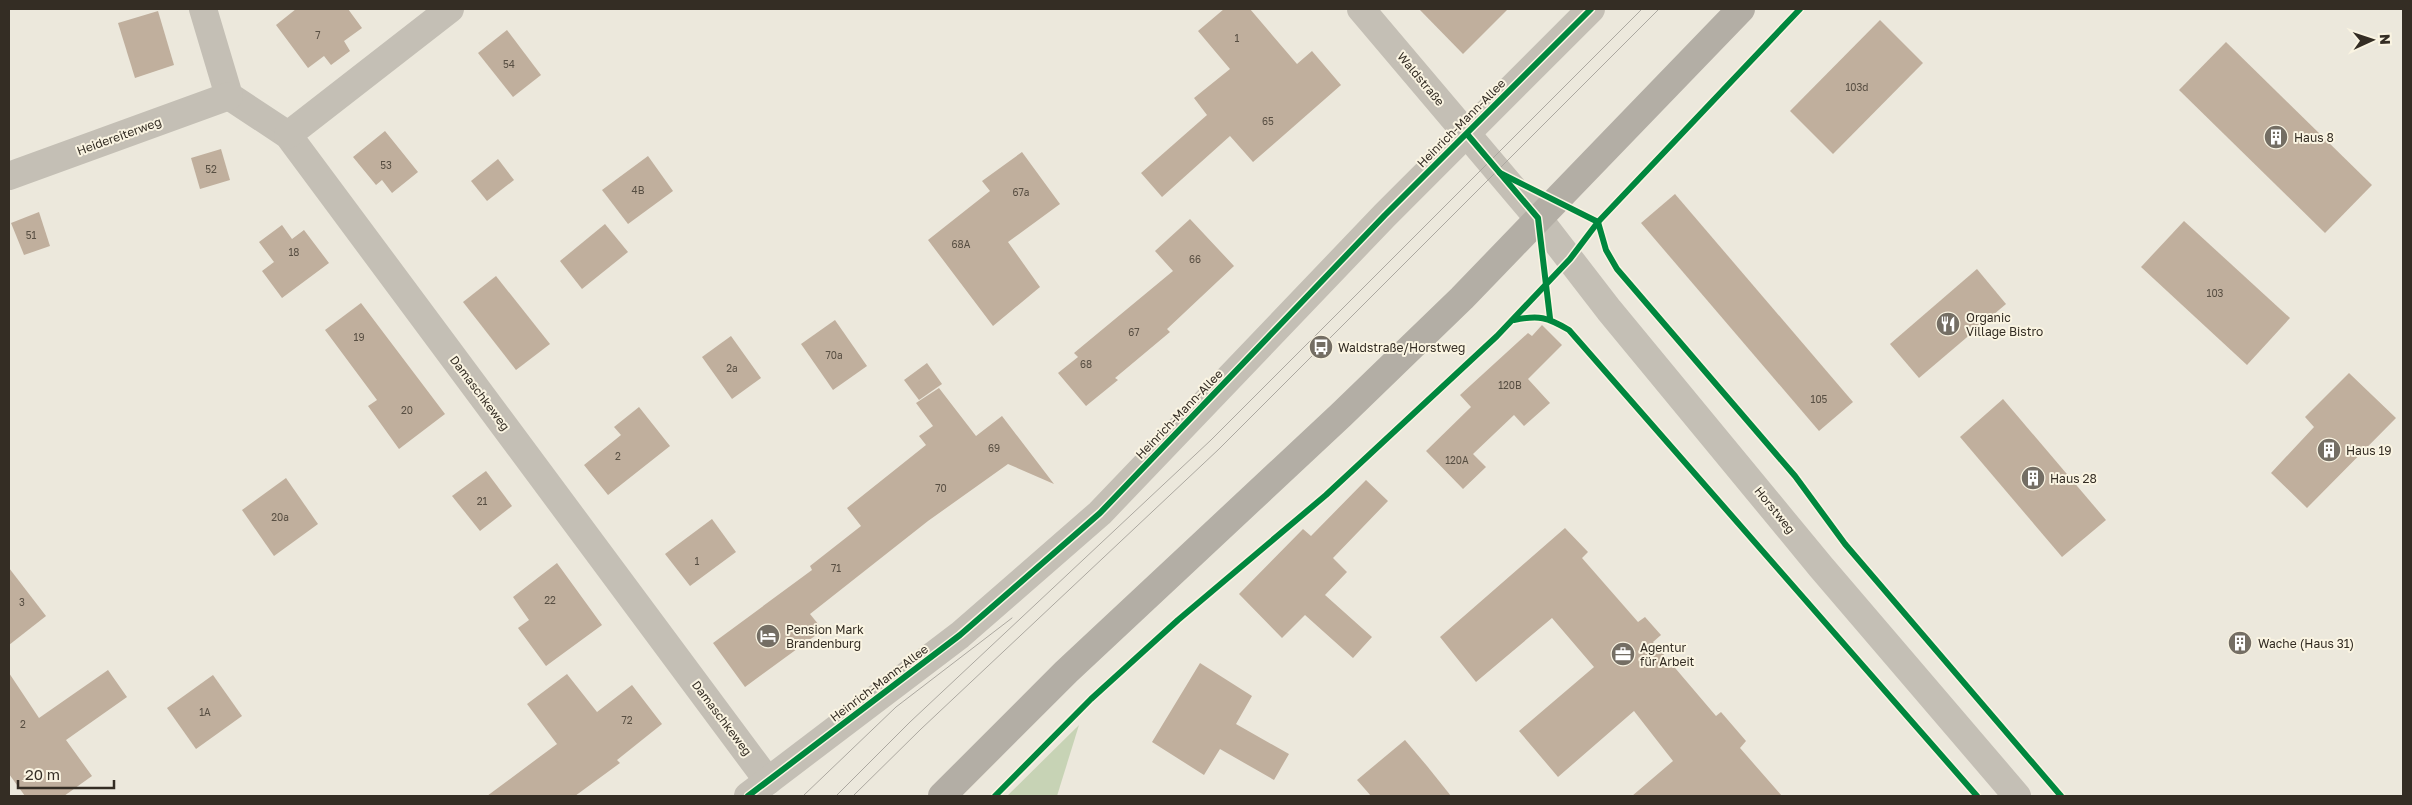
<svg xmlns="http://www.w3.org/2000/svg" width="2412" height="805" font-family="'Golos Text',sans-serif">
<rect width="100%" height="100%" fill="#ece8dc"/>
<path fill="#c7d3b5" d="M1079,725L1057,796H1007Z"/>
<g fill="#c0af9d">
<path d="M296,9H348L362,28L344,41L350,51L331,65L324,56L308,68L276,25Z"/>
<path d="M1224,9H1250L1297,64L1312,51L1341,85L1253,162L1230,136L1162,197L1141,173L1207,115L1194,98L1230,69L1198,31Z"/>
<path d="M1419,9H1508L1463,54Z"/>
<path d="M158,11L174,65L135,78L118,23Z"/>
<path d="M1880,20L1923,63L1833,154L1790,111Z"/>
<path d="M507,30L541,75L513,97L478,53Z"/>
<path d="M2226,42L2372,185L2325,233L2179,90Z"/>
<path d="M385,131L418,172L392,193L382,180L376,185L353,157Z"/>
<path d="M221,149L230,180L200,189L191,158Z"/>
<path d="M1022,152L1060,204L1008,242L1040,287L993,326L928,240L990,191L982,181Z"/>
<path d="M648,156L673,191L628,224L602,190Z"/>
<path d="M498,159L514,180L487,201L471,181Z"/>
<path d="M1675,194L1853,402L1819,431L1641,223Z"/>
<path d="M39,212L50,246L24,255L11,223Z"/>
<path d="M1190,219L1234,266L1167,329L1170,332L1115,378L1118,380L1086,406L1058,373L1078,357L1074,353L1173,271L1155,251Z"/>
<path d="M2184,221L2290,318L2247,365L2141,267Z"/>
<path d="M605,224L628,252L582,289L560,261Z"/>
<path d="M282,225L292,239L304,230L329,263L282,298L262,271L274,262L259,242Z"/>
<path d="M1977,269L2006,304L1919,378L1890,344Z"/>
<path d="M496,276L550,344L516,370L463,302Z"/>
<path d="M361,303L445,414L399,449L368,406L377,400L325,330Z"/>
<path d="M835,320L867,366L833,390L801,344Z"/>
<path d="M1542,325L1562,345L1528,379L1550,403L1524,426L1514,415L1473,454L1486,467L1463,489L1426,451L1471,407L1460,395L1528,333L1532,336Z"/>
<path d="M731,336L761,378L732,399L702,357Z"/>
<path d="M927,363L942,384L919,400L904,380Z"/>
<path d="M2349,373L2396,418L2307,508L2271,473L2314,427L2305,417Z"/>
<path d="M939,388L976,436L1002,416L1054,484L1008,464L928,521L810,614L823,630L745,687L713,643L812,570L810,566L861,526L847,508L926,445L919,436L933,426L916,403Z"/>
<path d="M2003,399L2106,520L2062,557L1960,437Z"/>
<path d="M639,407L670,446L608,495L584,465L621,435L614,427Z"/>
<path d="M486,471L512,506L480,531L452,496Z"/>
<path d="M286,478L318,524L274,556L242,510Z"/>
<path d="M1366,480L1388,501L1333,558L1347,572L1325,595L1372,637L1353,658L1305,615L1282,638L1239,594L1303,529L1311,536Z"/>
<path d="M712,519L736,552L690,586L665,554Z"/>
<path d="M1565,528L1588,552L1582,558L1638,622L1645,617L1661,635L1653,642L1716,716L1721,712L1746,741L1740,748L1782,796H1632L1673,761L1634,711L1558,777L1519,731L1594,667L1552,618L1476,682L1440,637Z"/>
<path d="M557,563L602,625L546,666L518,628L529,620L513,597Z"/>
<path d="M9,568L46,616L9,645Z"/>
<path d="M1200,663L1252,696L1236,724L1289,754L1274,780L1220,749L1204,775L1152,742Z"/>
<path d="M108,670L127,697L66,740L92,776L64,796H25L9,774V673L39,718Z"/>
<path d="M567,674L597,712L632,685L662,724L617,760L620,763L575,796H487L557,744L527,704Z"/>
<path d="M213,675L242,716L196,749L167,708Z"/>
<path d="M1405,740L1427,766L1451,796H1371L1357,780Z"/>
</g>
<g fill="none" stroke-linecap="round" stroke-linejoin="round">
<g stroke="#c4bfb5" stroke-width="28">
<path d="M203,9L229,96L288,135L768,781"/>
<path d="M1361,9L1538,218L1609,310L1821,567L2017,796"/>
<path d="M288,135L450,9"/>
<path d="M9,176L229,96"/>
<path d="M748,796L960,635L1100,513L1385,215L1591,9"/>
</g>
<path stroke="#b3aea5" stroke-width="28" d="M942,796L1066,672L1341,415L1462,298L1741,9"/>
<g stroke="#aca8a0" stroke-width="1">
<path d="M803,796L896,707L1012,618"/>
<path d="M836,796L910,722L1211,440L1642,9"/>
<path d="M853,796L921,729L1219,449L1659,9"/>
</g>
<g stroke="#faf4e2" stroke-width="9">
<g id="cycleway">
<path d="M1467,134L1538,218L1550,318"/>
<path d="M1500,173L1598,222L1606,250L1617,269L1795,476L1845,544L2061,796"/>
<path d="M1514,320C1539,315 1547,317 1569,330L1977,796"/>
<path d="M748,796L960,635L1100,513L1385,215L1591,9"/>
<path d="M995,796L1091,699L1178,620L1326,495L1497,336L1570,259L1598,222L1800,9"/>
</g>
</g>
<use href="#cycleway" stroke="#00873e" stroke-width="6"/>
</g>
<defs>
<g id="building-disc" transform="scale(1.25)"><circle r="9.5" fill="#746e64" stroke="#faf4e2"/><path d="M-4-6H4V6H1V3H-1V6H-4ZM-2.5-4.3h1.7v1.8h-1.7ZM.8-4.3h1.7v1.8H.8ZM-2.5-1h1.7V.8h-1.7ZM.8-1h1.7V.8H.8Z" fill="#fff"/></g>
<g id="restaurant-disc" transform="scale(1.25)"><circle r="9.5" fill="#746e64" stroke="#faf4e2"/><path d="M-5-6h1v4h1v-4h1v4h1v-4h1v5L-1.5 .5V6h-2V.5L-5-1ZM5-6V6H3V1.5H1.5Q1.5-4 5-6Z" fill="#fff"/></g>
<g id="bus-disc" transform="scale(1.25)"><circle r="9.5" fill="#746e64" stroke="#faf4e2"/><path d="M-5-6H5V4H4V6H2V4H-2V6H-4V4H-5ZM-3.5-4V0h7V-4ZM-3.5 1.2v1.5H-2V1.2ZM2 1.2v1.5H3.5V1.2Z" fill="#fff"/></g>
<g id="hotel-disc" transform="scale(1.25)"><circle r="9.5" fill="#746e64" stroke="#faf4e2"/><path d="M-6-4.5h1.5V1H6V5H4.5V3h-9V5H-6ZM-4 0a1.8 1.8 0 1 1 3.6 0ZM.5 0V-2.5h3Q6-2.5 6 0Z" fill="#fff"/></g>
<g id="office-disc" transform="scale(1.25)"><circle r="9.5" fill="#746e64" stroke="#faf4e2"/><path d="M-6-3h4V-5.5h4V-3h4V5H-6ZM-1-4.5V-3h2v-1.5ZM-6 0V1H6V0Z" fill="#fff"/></g>
</defs>
<g fill-rule="evenodd">
<use href="#building-disc" x="2276" y="137"/>
<use href="#restaurant-disc" x="1948" y="324"/>
<use href="#bus-disc" x="1321" y="347"/>
<use href="#building-disc" x="2329" y="450"/>
<use href="#building-disc" x="2033" y="478"/>
<use href="#hotel-disc" x="768" y="636"/>
<use href="#building-disc" x="2240" y="643"/>
<use href="#office-disc" x="1623" y="654"/>
</g>
<g text-anchor="middle" dominant-baseline="central" stroke-width="4" stroke-linejoin="round" paint-order="stroke">
<g font-size="10" fill="#574e42">
<text x="318" y="35">7</text>
<text x="1237" y="38">1</text>
<text x="509" y="64">54</text>
<text x="1857" y="87">103d</text>
<text x="1268" y="121">65</text>
<text x="386" y="165">53</text>
<text x="211" y="169">52</text>
<text x="638" y="190">4B</text>
<text x="1021" y="192">67a</text>
<text x="31" y="235">51</text>
<text x="961" y="244">68A</text>
<text x="294" y="252">18</text>
<text x="1195" y="259">66</text>
<text x="2215" y="293">103</text>
<text x="1134" y="332">67</text>
<text x="359" y="337">19</text>
<text x="834" y="355">70a</text>
<text x="1086" y="364">68</text>
<text x="732" y="368">2a</text>
<text x="1510" y="385">120B</text>
<text x="1819" y="399">105</text>
<text x="407" y="410">20</text>
<text x="994" y="448">69</text>
<text x="618" y="456">2</text>
<text x="1457" y="460">120A</text>
<text x="941" y="488">70</text>
<text x="482" y="501">21</text>
<text x="280" y="517">20a</text>
<text x="697" y="561">1</text>
<text x="836" y="568">71</text>
<text x="550" y="600">22</text>
<text x="22" y="602">3</text>
<text x="205" y="712">1A</text>
<text x="627" y="720">72</text>
<text x="23" y="724">2</text>
</g>
<g font-size="12" fill="#342d24" stroke="#faf4e2">
<text transform="translate(1421 79) rotate(50)">Waldstraße</text>
<text transform="translate(1461 123) rotate(-45)">Heinrich-Mann-Allee</text>
<text transform="translate(119 136) rotate(-20)">Heidereiterweg</text>
<text transform="translate(480 393) rotate(53)">Damaschkeweg</text>
<text transform="translate(1179 414) rotate(-46)">Heinrich-Mann-Allee</text>
<text transform="translate(1775 510) rotate(51)">Horstweg</text>
<text transform="translate(879 683) rotate(-37)">Heinrich-Mann-Allee</text>
<text transform="translate(722 718) rotate(53)">Damaschkeweg</text>
</g>
<g font-size="12" fill="#342d24" stroke="#faf4e2" text-anchor="start">
<text x="2294" y="137">Haus 8</text>
<text x="1966" y="317">Organic<tspan x="1966" dy="14">Village Bistro</tspan></text>
<text x="1338" y="347">Waldstraße/Horstweg</text>
<text x="2346" y="450">Haus 19</text>
<text x="2050" y="478">Haus 28</text>
<text x="786" y="629">Pension Mark<tspan x="786" dy="14">Brandenburg</tspan></text>
<text x="2258" y="643">Wache (Haus 31)</text>
<text x="1640" y="647">Agentur<tspan x="1640" dy="14">für Arbeit</tspan></text>
</g>
</g>
<rect width="2412" height="805" fill="none" stroke="#342d24" stroke-width="20"/>
<g transform="translate(2372 40) rotate(87)" stroke="#faf4e2" stroke-width="4" paint-order="stroke">
<path d="M0-4L9 19L0 12L-9 19Z" fill="#342d24"/>
<text y="-8" font-size="14" font-weight="bold" text-anchor="middle" fill="#342d24">N</text>
</g>
<path d="M18 780v8h96v-8" fill="none" stroke="#342d24" stroke-width="2.5"/>
<text x="25" y="780" font-size="15" fill="#342d24" stroke="#faf4e2" stroke-width="4" paint-order="stroke">20 m</text>
</svg>
